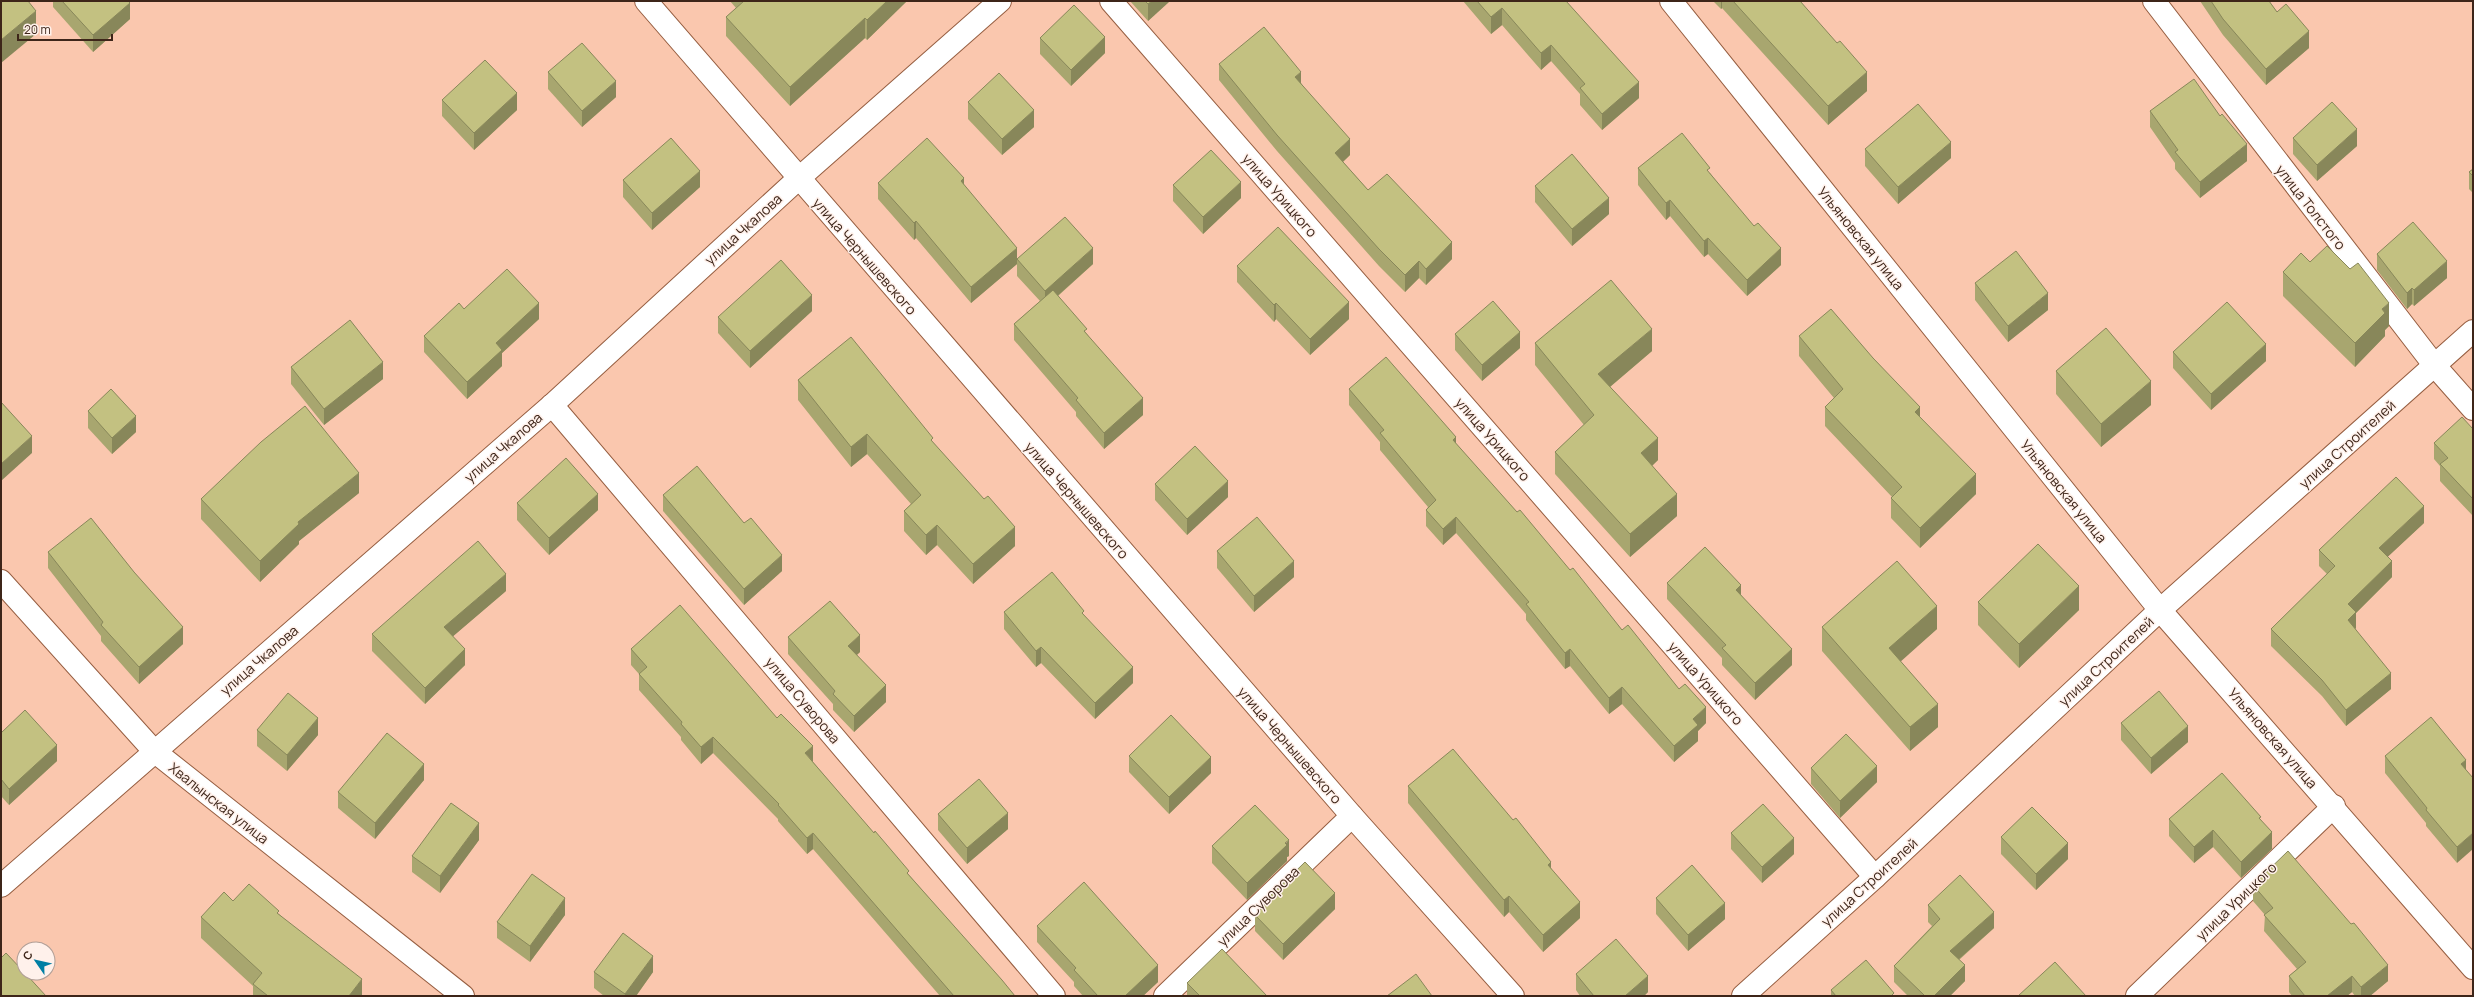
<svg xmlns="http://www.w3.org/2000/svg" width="2474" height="997" font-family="Manrope,sans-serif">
<rect width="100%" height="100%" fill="#fac7ae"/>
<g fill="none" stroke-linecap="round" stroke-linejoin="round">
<g stroke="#965e41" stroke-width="24">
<g id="minor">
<path d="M646,1L1352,816L1513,996"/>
<path d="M1111,1L1875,877"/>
<path d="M1671,1L2160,610L2473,968"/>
<path d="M2154,1L2435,366L2473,409"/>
<path d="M552,405L1054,996"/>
<path d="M1,581L154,751L463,996"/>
<path d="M1,886L552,405L798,179L1000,1"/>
<path d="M1165,996L1352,816"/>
<path d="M1743,996L1875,877L2160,610L2473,331"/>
<path d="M2137,996L2334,806"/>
</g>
</g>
<use href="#minor" stroke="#fff" stroke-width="22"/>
</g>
<g fill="#a8a66f">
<path d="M53,1H128L130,19L93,52L53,7Z"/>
<path d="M730,1H803L804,2L805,1H907L867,40L865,38L790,106L726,36V17L736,8Z"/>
<path d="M1130,1H1170L1148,21Z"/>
<path d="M1463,1H1566L1639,98L1602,130L1580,105V94L1551,61L1541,70L1502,25L1491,34Z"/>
<path d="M1713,1H1800L1867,91L1828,125L1722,8L1721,9Z"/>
<path d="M2200,1H2269L2277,12L2309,48L2266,85L2223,35Z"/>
<path d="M1040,38L1105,53L1071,86L1040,54Z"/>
<path d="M1219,64L1301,83L1350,155L1343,162L1368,190L1452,259L1426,285L1419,278L1405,292L1379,266L1277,151L1219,80Z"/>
<path d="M548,72L616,97L582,127L548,89Z"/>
<path d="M442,100L517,110L474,150L442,116Z"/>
<path d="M968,102L1034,127L1002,155L968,119Z"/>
<path d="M2150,111L2247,161L2200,198L2175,169V163L2150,127Z"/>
<path d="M2293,138L2357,146L2317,181L2293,154Z"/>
<path d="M1865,149L1951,158L1898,204L1865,166Z"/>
<path d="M1638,168L1710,173L1781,265L1747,296L1708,254L1704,257L1670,216L1666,220L1638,185Z"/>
<path d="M2473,169V193L2469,189V172Z"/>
<path d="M623,180L700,187L652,230L623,197Z"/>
<path d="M878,183L964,185L1017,264L971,303L916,238L914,240L878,199Z"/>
<path d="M1173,185L1241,198L1203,234L1173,201Z"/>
<path d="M1535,186L1609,214L1572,246L1535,202Z"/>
<path d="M2377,254L2447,278L2414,306L2412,304L2407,309L2377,270Z"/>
<path d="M1017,259L1093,264L1058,296L1087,334L1143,415L1104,449L1076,416V412L1014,340V324L1040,301L1017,276Z"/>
<path d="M2310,262L2389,326L2385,330V336L2355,367L2283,296V272Z"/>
<path d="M1237,266L1349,319L1310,355L1276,319L1274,322L1237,282Z"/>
<path d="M1975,283L2048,310L2008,342L1975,300Z"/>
<path d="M464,309L539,319L502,353V366L467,399L424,352V336Z"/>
<path d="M812,311L750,368L718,333V317Z"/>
<path d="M1455,334L1520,348L1482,381L1455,350Z"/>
<path d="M1799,336L1920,417L1976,494L1920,548L1891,518V498L1892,497L1825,426V407L1834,398L1799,356Z"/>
<path d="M1535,343L1652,351L1610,387L1658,460L1652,466L1677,516L1630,557L1555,474V452L1584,425L1535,365Z"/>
<path d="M2173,352L2266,361L2211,410L2173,368Z"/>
<path d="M291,367L383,379L324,425L291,384Z"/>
<path d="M2056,371L2151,405L2101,447L2056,394Z"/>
<path d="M798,380L933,443L1015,546L973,584L937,545L926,555L904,531V511L911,504L867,454L851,467L798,400Z"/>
<path d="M1349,389L1456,444L1622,630L1706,723L1698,731V741L1674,762L1622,704L1609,714L1570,666L1565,669L1526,620V614L1456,533L1443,545L1426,526V510L1428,507L1380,450V442L1349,405Z"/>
<path d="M88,411L136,432L112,454L88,428Z"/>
<path d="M2473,429V516L2440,481V466L2434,459V443Z"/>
<path d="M1155,484L1228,497L1187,535L1155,500Z"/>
<path d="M359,493L299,541V544L260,582L201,519V499Z"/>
<path d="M663,495L782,571L744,605L663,511Z"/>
<path d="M517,503L598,510L549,555L517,520Z"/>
<path d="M2424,523L2387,557L2392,577L2356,613V628L2355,629L2391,689L2346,726L2322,696L2271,646V629L2327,574L2319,566V550Z"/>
<path d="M1217,551L1294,577L1254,612L1217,568Z"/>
<path d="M48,552L183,644L139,684L101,641V636L48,568Z"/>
<path d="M1667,583L1741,595L1792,665L1755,700L1722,665V658L1667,599Z"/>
<path d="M506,591L453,636L465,665L425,704L372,651V634Z"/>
<path d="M1978,602L2079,610L2019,668L1978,625Z"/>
<path d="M1004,612L1133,683L1095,719L1041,663L1036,667L1004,629Z"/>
<path d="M1822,627L1937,629L1900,661L1938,727L1910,751L1822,651Z"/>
<path d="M788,637L860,652L857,655L886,702L854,732L833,710V704L788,654Z"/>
<path d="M631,649L813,762L909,875L1015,996H940L813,849L807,854L778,821V819L713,753L701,764L681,740V737L639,690V674L631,665Z"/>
<path d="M2121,723L2188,742L2151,774L2121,740Z"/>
<path d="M257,730L318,735L287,771L257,746Z"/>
<path d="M1,733L57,761L9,805L1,796Z"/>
<path d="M1129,756L1211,773L1169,814L1129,772Z"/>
<path d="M2385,756L2466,760L2457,863L2426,826V823L2385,773Z"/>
<path d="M1811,768L1877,782L1840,818L1811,784Z"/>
<path d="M424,780L375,839L338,808V792Z"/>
<path d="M1408,786L1551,868L1580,918L1543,952L1509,912L1504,917L1408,803Z"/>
<path d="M938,814L1008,829L967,864L938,830Z"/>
<path d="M2169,819L2261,820L2272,849L2241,878L2213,847L2194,863L2169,836Z"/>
<path d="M1731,833L1794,854L1762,883L1731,849Z"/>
<path d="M2001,837L2068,859L2036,890L2001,854Z"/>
<path d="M479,840L440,893L412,872V856Z"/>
<path d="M1212,846L1289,856L1287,857V861L1247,900L1212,863Z"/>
<path d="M2253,885L2388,981L2370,996H2355L2352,992L2347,996H2292L2289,992V976L2297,969L2264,931L2265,915L2253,901Z"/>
<path d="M1656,898L1725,919L1688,951L1656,914Z"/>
<path d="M233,901L279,914L362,996H253V986L201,938V917Z"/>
<path d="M1264,902L1335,909L1283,960L1255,931V915L1264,905Z"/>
<path d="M1928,905L1994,928L1959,960L1965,981L1950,996H1908L1894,982V966L1932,926L1928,922Z"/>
<path d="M565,915L530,962L497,938V922Z"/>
<path d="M1037,926L1158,982L1143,996H1083L1074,986V982L1037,942Z"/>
<path d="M594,972H653L636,996H604L594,988Z"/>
<path d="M1576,974L1648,992L1644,996H1580L1576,990Z"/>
<path d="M1187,983L1267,996H1187Z"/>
<path d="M1831,990L1894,996H1831Z"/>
</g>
<g fill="#88875a">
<path d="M887,1H907L867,40V20Z"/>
<path d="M1152,1H1170L1148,21V4Z"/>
<path d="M1721,1H1722V8L1721,9Z"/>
<path d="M130,3V19L93,52V35Z"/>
<path d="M1502,8V25L1491,34V17Z"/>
<path d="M36,11V34L1,63V40Z"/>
<path d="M865,18V38L790,106V87Z"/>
<path d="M2309,31V48L2266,85V69Z"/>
<path d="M1105,37V53L1071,86V70Z"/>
<path d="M1551,45V61L1541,70V53Z"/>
<path d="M1301,72V89L1295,77Z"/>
<path d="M1867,72V91L1828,125V106Z"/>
<path d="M616,81V97L582,127V111Z"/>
<path d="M1639,82V98L1602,130V114Z"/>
<path d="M517,93V110L474,150V133Z"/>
<path d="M1034,110V127L1002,155V139Z"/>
<path d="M2357,129V146L2317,181V165Z"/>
<path d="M1350,139V155L1335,169V153Z"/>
<path d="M1951,142V158L1898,204V187Z"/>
<path d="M2247,144V161L2200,198V182Z"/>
<path d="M700,171V187L652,230V213Z"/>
<path d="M964,178V195L961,181Z"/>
<path d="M1241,182V198L1203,234V217Z"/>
<path d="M1609,198V214L1572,246V229Z"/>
<path d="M1670,200V216L1666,220V203Z"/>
<path d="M916,221V238L914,240V223Z"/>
<path d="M1708,238V254L1704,257V241Z"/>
<path d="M1452,242V259L1426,285V269Z"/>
<path d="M1017,248V264L971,303V287Z"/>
<path d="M1093,248V264L1045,307V291Z"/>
<path d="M1781,248V265L1747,296V280Z"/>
<path d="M1419,261V278L1405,292V275Z"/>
<path d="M2447,261V278L2414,306V290Z"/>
<path d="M2412,288V304L2407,309V293Z"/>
<path d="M2048,293V310L2008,342V326Z"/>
<path d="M812,295V311L750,368V351Z"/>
<path d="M1349,302V319L1310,355V339Z"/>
<path d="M539,303V319L502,353V366L467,399V382L496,343Z"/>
<path d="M1276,303V319L1274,322V305Z"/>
<path d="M2389,303V326L2385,330V336L2355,367V343L2382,309Z"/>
<path d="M1652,329V351L1598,397V374Z"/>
<path d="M1520,332V348L1482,381V365Z"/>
<path d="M2266,344V361L2211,410V394Z"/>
<path d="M383,362V379L324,425V409Z"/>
<path d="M2151,381V405L2101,447V424Z"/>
<path d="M1143,398V415L1104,449V433Z"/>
<path d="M1920,407V427L1915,412Z"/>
<path d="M136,416V432L112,454V438Z"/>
<path d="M867,434V454L851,467V447Z"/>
<path d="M32,436V453L1,481V464Z"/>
<path d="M1456,437V453L1453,440Z"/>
<path d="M1658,438V460L1641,476V453Z"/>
<path d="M359,473V493L299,541V544L260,582V561L298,522Z"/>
<path d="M1976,474V494L1920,548V528Z"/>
<path d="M1228,481V497L1187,535V519Z"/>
<path d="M598,494V510L549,555V538Z"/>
<path d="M1677,494V516L1630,557V534Z"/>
<path d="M2424,506V523L2379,565V548Z"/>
<path d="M1456,517V533L1443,545V529Z"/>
<path d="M937,525V545L926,555V535Z"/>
<path d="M1015,527V546L973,584V564Z"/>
<path d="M782,555V571L744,605V589Z"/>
<path d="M1294,561V577L1254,612V596Z"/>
<path d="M2392,561V577L2356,613V628L2348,636V604Z"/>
<path d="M506,574V591L444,644V627Z"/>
<path d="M1741,585V602L1736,590Z"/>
<path d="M2079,586V610L2019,668V644Z"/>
<path d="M1937,606V629L1889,672V648Z"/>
<path d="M183,627V644L139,684V667Z"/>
<path d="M860,635V652L848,662V646Z"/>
<path d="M1041,647V663L1036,667V651Z"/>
<path d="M465,649V665L425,704V688Z"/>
<path d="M1570,649V666L1565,669V653Z"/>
<path d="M1792,649V665L1755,700V683Z"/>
<path d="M1133,667V683L1095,719V703Z"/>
<path d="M2391,673V689L2346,726V710Z"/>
<path d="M886,685V702L854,732V716Z"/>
<path d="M1622,687V704L1609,714V698Z"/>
<path d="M1938,704V727L1910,751V727Z"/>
<path d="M1706,707V723L1698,731V741L1674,762V746L1693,719Z"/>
<path d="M318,718V735L287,771V755Z"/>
<path d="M2188,726V742L2151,774V758Z"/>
<path d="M713,737V753L701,764V747Z"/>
<path d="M57,745V761L9,805V789Z"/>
<path d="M813,746V762L805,753Z"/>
<path d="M1211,757V773L1169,814V797Z"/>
<path d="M2466,760V776L2461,764Z"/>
<path d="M424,764V780L375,839V823Z"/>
<path d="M1877,766V782L1840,818V801Z"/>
<path d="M1008,813V829L967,864V848Z"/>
<path d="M479,823V840L440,893V876Z"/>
<path d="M2213,830V847L2194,863V847Z"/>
<path d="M2272,832V849L2241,878V862Z"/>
<path d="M813,833V849L807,854V838Z"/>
<path d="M2473,833V849L2457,863V847Z"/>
<path d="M1794,838V854L1762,883V867Z"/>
<path d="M1289,840V856L1287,857V861L1247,900V883Z"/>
<path d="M2068,843V859L2036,890V874Z"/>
<path d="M1551,862V878L1548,865Z"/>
<path d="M1335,893V909L1283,960V944Z"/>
<path d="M1509,896V912L1504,917V900Z"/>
<path d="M565,898V915L530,962V946Z"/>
<path d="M1580,902V918L1543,952V935Z"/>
<path d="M1725,903V919L1688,951V935Z"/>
<path d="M1994,912V928L1950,967V951Z"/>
<path d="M653,956V972L636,996H625V994Z"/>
<path d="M1158,965V982L1143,996H1125Z"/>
<path d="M1965,965V981L1950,996H1934Z"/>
<path d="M2388,965V981L2370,996H2361V987Z"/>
<path d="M1648,976V992L1644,996H1625Z"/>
<path d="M2352,976V992L2347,996H2327Z"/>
<path d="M362,979V996H349Z"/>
</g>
<g fill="#c3c181" stroke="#88875a">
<path d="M1,1H28L36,11L1,40Z"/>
<path d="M62,1H128L130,3L93,35Z"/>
<path d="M744,1H803L804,2L805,1H887L867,20L865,18L790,87L726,17Z"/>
<path d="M1145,1H1152L1148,4Z"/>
<path d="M1477,1H1566L1639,82L1602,114L1580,88L1585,84L1551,45L1541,53L1502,8L1491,17Z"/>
<path d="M1733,1H1800L1837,43L1840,41L1867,72L1828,106Z"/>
<path d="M2211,1H2269L2277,12L2286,4L2309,31L2266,69L2223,19Z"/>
<path d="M1074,5L1105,37L1071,70L1040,38Z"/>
<path d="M1264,27L1301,72L1295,77L1350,139L1335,153L1368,190L1387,174L1452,242L1426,269L1419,261L1405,275L1379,249L1277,135L1219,64Z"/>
<path d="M582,43L616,81L582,111L548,72Z"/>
<path d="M485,60L517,93L474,133L442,100Z"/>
<path d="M999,73L1034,110L1002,139L968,102Z"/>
<path d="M2194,79L2220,116L2222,114L2247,144L2200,182L2175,152L2178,150L2150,111Z"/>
<path d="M2332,102L2357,129L2317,165L2293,138Z"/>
<path d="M1918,104L1951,142L1898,187L1865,149Z"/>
<path d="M1682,133L1710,168L1707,170L1754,226L1758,223L1781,248L1747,280L1708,238L1704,241L1670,200L1666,203L1638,168Z"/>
<path d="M671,138L700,171L652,213L623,180Z"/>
<path d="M927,138L964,178L961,181L1017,248L971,287L916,221L914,223L878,183Z"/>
<path d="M1211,150L1241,182L1203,217L1173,185Z"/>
<path d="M1572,154L1609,198L1572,229L1535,186Z"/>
<path d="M2473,169V176L2469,172Z"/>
<path d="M1065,217L1093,248L1045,291L1017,259Z"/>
<path d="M2413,222L2447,261L2414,290L2412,288L2407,293L2377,254Z"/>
<path d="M1278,227L1349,302L1310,339L1276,303L1274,305L1237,266Z"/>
<path d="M2327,246L2350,269L2358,263L2389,303L2382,309L2385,313L2355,343L2283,272L2301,253L2310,262Z"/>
<path d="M2016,251L2048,293L2008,326L1975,283Z"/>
<path d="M781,260L812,295L750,351L718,317Z"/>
<path d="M507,269L539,303L496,343L502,350L467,382L424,336L459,303L464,309Z"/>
<path d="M1611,280L1652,329L1598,374L1658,438L1641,453L1677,494L1630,534L1555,452L1594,415L1535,343Z"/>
<path d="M1053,290L1087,329L1084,331L1143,398L1104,433L1076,400L1078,398L1014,324Z"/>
<path d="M1493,301L1520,332L1482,365L1455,334Z"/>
<path d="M2227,302L2266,344L2211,394L2173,352Z"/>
<path d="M1831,309L1873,358L1920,407L1915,412L1976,474L1920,528L1891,498L1902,487L1825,407L1843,389L1799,336Z"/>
<path d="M350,320L383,362L324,409L291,367Z"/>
<path d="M2106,328L2151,381L2101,424L2056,371Z"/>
<path d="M851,337L933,438L931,440L984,499L988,496L1015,527L973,564L937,525L926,535L904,511L921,495L867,434L851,447L798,380Z"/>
<path d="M1386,357L1456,437L1453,440L1517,512L1520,510L1570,570L1573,568L1622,630L1628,625L1679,689L1685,684L1706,707L1693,719L1698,725L1674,746L1622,687L1609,698L1570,649L1565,653L1526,604L1529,602L1456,517L1443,529L1426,510L1436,500L1380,433L1384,430L1349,389Z"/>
<path d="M111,389L136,416L112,438L88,411Z"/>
<path d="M1,402L32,436L1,464Z"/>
<path d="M305,406L359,473L298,522L299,524L260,561L201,499L261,442Z"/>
<path d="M2462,417L2473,429V499L2440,464L2448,458L2434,443Z"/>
<path d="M1195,446L1228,481L1187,519L1155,484Z"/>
<path d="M566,458L598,494L549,538L517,503Z"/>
<path d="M697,466L744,523L751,518L782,555L744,589L663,495Z"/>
<path d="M2396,477L2424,506L2379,548L2392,561L2348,604L2356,612L2348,620L2391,673L2346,710L2322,680L2271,629L2335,566L2319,550Z"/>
<path d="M1257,517L1294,561L1254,596L1217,551Z"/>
<path d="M91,518L134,572L183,627L139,667L101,625L103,622L48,552Z"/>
<path d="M478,541L506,574L444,627L465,649L425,688L372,634Z"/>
<path d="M2038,544L2079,586L2019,644L1978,602Z"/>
<path d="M1705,547L1741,585L1736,590L1792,649L1755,683L1722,648L1726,645L1667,583Z"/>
<path d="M1897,561L1937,606L1889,648L1938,704L1910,727L1822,627Z"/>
<path d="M1052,572L1084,611L1082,613L1133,667L1095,703L1041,647L1036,651L1004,612Z"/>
<path d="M830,601L860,635L848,646L886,685L854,716L833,694L835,691L788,637Z"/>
<path d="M680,605L777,718L781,714L813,746L805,753L874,833L875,831L909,871L907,873L1002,980L1015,996H954L813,833L807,838L778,805L779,804L713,737L701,747L681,724L682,722L639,674L647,667L631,649Z"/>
<path d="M2159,691L2188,726L2151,758L2121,723Z"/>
<path d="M288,693L318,718L287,755L257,730Z"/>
<path d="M25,710L57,745L9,789L1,779V733Z"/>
<path d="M1171,715L1211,757L1169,797L1129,756Z"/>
<path d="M2431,717L2466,760L2461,764L2473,778V833L2457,847L2426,810L2427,808L2385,756Z"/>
<path d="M387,733L424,764L375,823L338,792Z"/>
<path d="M1846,734L1877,766L1840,801L1811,768Z"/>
<path d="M1453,749L1513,820L1516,818L1551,862L1548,865L1580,902L1543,935L1509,896L1504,900L1408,786Z"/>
<path d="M2222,773L2261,817L2259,818L2272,832L2241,862L2213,830L2194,847L2169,819Z"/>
<path d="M979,779L1008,813L967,848L938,814Z"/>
<path d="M451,803L479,823L440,876L412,856Z"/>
<path d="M1763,804L1794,838L1762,867L1731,833Z"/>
<path d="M1255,805L1289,840L1285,843L1287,845L1247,883L1212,846Z"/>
<path d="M2032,807L2068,843L2036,874L2001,837Z"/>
<path d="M2288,851L2351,924L2354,923L2388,965L2361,987L2352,976L2327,996H2305L2289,976L2306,962L2264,915L2273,908L2253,885Z"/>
<path d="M1305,862L1335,893L1283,944L1255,915L1266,903L1264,902Z"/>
<path d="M1692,865L1725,903L1688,935L1656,898Z"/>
<path d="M532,874L565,898L530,946L497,922Z"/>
<path d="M1960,875L1994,912L1950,951L1965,965L1934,996H1925L1894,966L1940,919L1928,905Z"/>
<path d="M1084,882L1158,965L1125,996H1098L1074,970L1076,968L1037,926Z"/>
<path d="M249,884L279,911L277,913L362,979L349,996H268L253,984L262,973L201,917L224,892L233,901Z"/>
<path d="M623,933L653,956L625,994L594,972Z"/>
<path d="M1616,939L1648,976L1625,996H1594L1576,974Z"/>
<path d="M1222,949L1267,996H1200L1187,983Z"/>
<path d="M6,953L24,972V973H25L46,996H1V958Z"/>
<path d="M1866,960L1894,993L1891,996H1836L1831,990Z"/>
<path d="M2055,962L2086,996H2018Z"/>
<path d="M1416,974L1432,996H1387Z"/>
</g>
<g text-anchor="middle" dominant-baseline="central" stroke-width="3" stroke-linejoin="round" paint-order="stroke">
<g font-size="14" fill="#3d2519" stroke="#fff1eb">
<text transform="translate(1280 195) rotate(49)">улица Урицкого</text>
<text transform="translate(2311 207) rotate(52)">улица Толстого</text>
<text transform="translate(743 229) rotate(-42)">улица Чкалова</text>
<text transform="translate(1861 238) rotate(51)">Ульяновская улица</text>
<text transform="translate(865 256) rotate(49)">улица Чернышевского</text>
<text transform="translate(1493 439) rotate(49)">улица Урицкого</text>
<text transform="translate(2347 444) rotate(-42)">улица Строителей</text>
<text transform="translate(503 447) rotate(-41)">улица Чкалова</text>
<text transform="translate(2064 491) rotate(51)">Ульяновская улица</text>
<text transform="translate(1077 500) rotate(49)">улица Чернышевского</text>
<text transform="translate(259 660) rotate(-41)">улица Чкалова</text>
<text transform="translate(2106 661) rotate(-43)">улица Строителей</text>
<text transform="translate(1706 683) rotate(49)">улица Урицкого</text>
<text transform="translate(803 700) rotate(50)">улица Суворова</text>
<text transform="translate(2273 738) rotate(49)">Ульяновская улица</text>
<text transform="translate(1290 745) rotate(49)">улица Чернышевского</text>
<text transform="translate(219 803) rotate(38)">Хвалынская улица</text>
<text transform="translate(1869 882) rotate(-42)">улица Строителей</text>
<text transform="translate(2236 901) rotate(-44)">улица Урицкого</text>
<text transform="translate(1258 906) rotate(-44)">улица Суворова</text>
</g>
</g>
<rect width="2474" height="997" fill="none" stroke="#3d2519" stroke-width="4"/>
<g transform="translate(36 961) rotate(304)"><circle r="19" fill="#fff1eb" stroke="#b19f97"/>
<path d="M0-3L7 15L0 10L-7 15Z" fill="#007fa4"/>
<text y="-6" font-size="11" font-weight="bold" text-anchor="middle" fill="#3d2519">С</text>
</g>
<path d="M18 34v6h94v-6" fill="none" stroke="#3d2519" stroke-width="2"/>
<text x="24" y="34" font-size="12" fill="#3d2519" stroke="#fff1eb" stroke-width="3" paint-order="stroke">20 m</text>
</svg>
